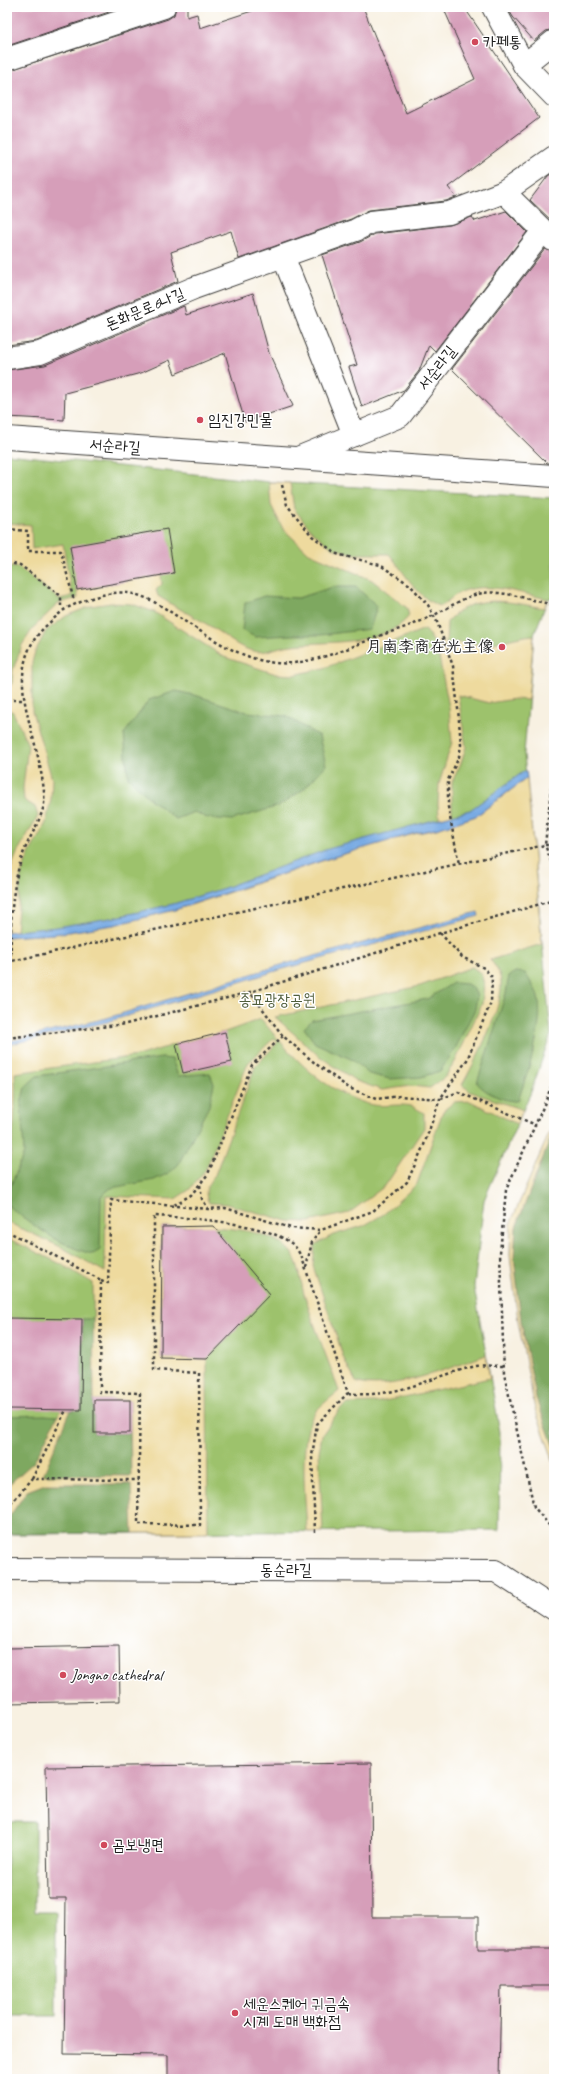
<svg xmlns="http://www.w3.org/2000/svg" width="561" height="2086" font-family="Caveat,'LXGW WenKai TC','Poor Story',sans-serif">
<rect width="100%" height="100%" fill="#fff"/>
<filter id="ink" filterUnits="userSpaceOnUse"><feTurbulence type="fractalNoise" baseFrequency=".025" numOctaves="2"/><feDisplacementMap in="SourceGraphic" scale="8" xChannelSelector="R" yChannelSelector="G"/><feConvolveMatrix kernelMatrix="1 2 1 2 8 2 1 2 1" color-interpolation-filters="sRGB"/></filter>
<filter id="wash" filterUnits="userSpaceOnUse"><feTurbulence type="fractalNoise" baseFrequency=".012" numOctaves="4" result="noise"/><feDisplacementMap in="SourceGraphic" scale="16" xChannelSelector="R" yChannelSelector="G"/><feGaussianBlur stdDeviation="0.9" result="paint"/><feColorMatrix in="noise" values="0 0 0 0 0 0 0 0 0 0 0 0 0 0 0 0 0 1.4 0 .05"/><feComposite in="paint" operator="in"/></filter>
<g filter="url(#wash)">
<rect width="100%" height="100%" fill="#f8f1e2"/>
<g fill="#9dc26c" stroke="#5c6f44">
<path d="M7,454L269,482L554,498V597L548,599L534,635L524,754L551,1034L531,1092L484,1200L474,1287L500,1432L499,1530L7,1534Z"/>
<path d="M7,1822H35V1912H56V2016H7Z"/>
</g>
<g fill="#7ea860" stroke="#4d623e">
<path d="M333,587H356L377,606L370,629L321,635H291L255,637L242,630L245,603L264,596L298,598Z"/>
<path d="M176,691L198,696L247,712L286,716L319,736L326,765L304,789L279,806L232,820L207,818L194,812L176,819L150,799L128,777L124,734L149,700Z"/>
<path d="M515,972L525,973C528,978 532,984 535,989C549,1015 527,1074 518,1101C505,1102 485,1093 477,1083L506,993L509,976Z"/>
<path d="M453,983L467,984L473,988L477,996L475,1009L455,1049L440,1071L421,1077L390,1079L369,1074L351,1059L315,1043L304,1028L312,1020L427,999Z"/>
<path d="M162,1058L172,1059L178,1076L210,1073L214,1084L209,1106L178,1165L169,1173L154,1180L111,1188L101,1196L100,1250L93,1254C64,1248 31,1224 8,1206L9,1190L24,1153L21,1104L25,1087L37,1076Z"/>
<path d="M554,1129V1448L536,1398L521,1322L514,1257L516,1227Z"/>
<path d="M82,1319H94V1433H130L131,1476L42,1475L71,1410L81,1409Z"/>
<path d="M45,1415L58,1416L34,1462L7,1486V1416Z"/>
<path d="M45,1484H132L133,1533L7,1534V1520L27,1491Z"/>
</g>
<g fill="#eeda9e" stroke="#857b5d" fill-rule="evenodd">
<path d="M269,482L290,483L294,509L312,531L332,548L354,554H389C403,570 420,602 441,606C447,602 453,596 459,593C486,580 521,594 548,599L544,608C518,604 485,594 461,610C456,613 451,618 447,622L446,644C458,641 469,644 481,644C499,644 516,636 534,635L528,700L514,699L489,703L458,695L466,747L461,763L452,782V824L476,816L527,778L542,944L490,960C496,966 501,975 501,984C502,1010 475,1062 462,1085L471,1092L523,1110L517,1124L470,1101L454,1102L443,1111L417,1184L384,1214L363,1226L333,1235L315,1245L313,1266L345,1362L356,1382C386,1394 455,1366 486,1355L490,1378L404,1397L374,1403L348,1404L340,1409L322,1435L319,1452L323,1532H307C306,1502 297,1434 316,1411C322,1404 332,1397 339,1391C328,1359 314,1327 304,1294C300,1280 300,1260 288,1249C263,1224 195,1226 162,1227L161,1358L207,1359L208,1533H133L131,1484H45L27,1491L7,1520V1486L34,1462L61,1410H71L43,1475L131,1476L130,1400H94L93,1283L61,1264L7,1238V1222L63,1248L105,1272L106,1196L175,1199L189,1190L206,1169L248,1063L274,1038L278,1042L255,1067L215,1175C207,1184 203,1192 209,1203L226,1204L288,1221L308,1222L349,1213L385,1186L424,1128V1113C420,1111 415,1107 410,1106C399,1103 382,1108 368,1104C320,1089 292,1056 261,1019L225,1032L176,1044L137,1056L15,1073C16,1107 14,1140 7,1174V937C64,933 119,925 174,910C199,903 224,894 249,886C312,864 375,842 440,828L438,804L439,784L452,742L449,707L437,647L425,629L324,668L294,675L276,674L224,657L154,612L132,604L111,603L91,606L66,616L46,631L35,652L32,662V711L52,779L51,799L46,823L29,854L21,875L16,931L7,932L8,875L18,851L38,816L35,807L24,800L23,788L28,745L13,712L7,709V691L12,683L13,670L22,645L34,627L59,603L78,598L77,590L161,575L162,584L156,590L158,596C176,608 196,617 213,628C227,637 237,647 253,651C264,654 274,648 285,646C322,640 384,648 409,616L407,608L372,580L309,553L283,529L271,505ZM472,967L481,973L484,984L482,1004L455,1062L445,1077L430,1088L411,1086L382,1090L356,1081L319,1056L275,1017L420,986Z"/>
<path d="M7,523L31,525L32,549L63,544L72,596L59,599L19,568L7,566Z"/>
<path d="M554,1122V1129L516,1227L514,1257L521,1322L536,1398L554,1448V1462L535,1409L518,1321L510,1255L511,1222Z"/>
</g>
<g fill="#78aae3" stroke="#4a6380">
<path d="M526,770L527,778L476,816L440,828L416,833L327,859L175,910L114,925L55,934L7,937V932L56,927L116,917L173,904L224,888L328,849L470,810Z"/>
<path d="M478,912L479,916L283,969L107,1022L7,1045V1042L107,1018L281,965Z"/>
</g>
<g id="blocks">
<g fill="#d69eb9">
<path d="M7,7H124L7,46Z"/>
<path d="M176,7H187V17L197,14L200,28L264,7H363L406,113L475,79L443,7H464L539,118L448,187L456,197L446,201L369,210L351,219L239,259L231,231L171,252L178,281L37,341L7,345V71L168,19L174,15Z"/>
<path d="M507,7H554V29L546,31L534,41L513,17Z"/>
<path d="M554,172V223L530,200L548,176Z"/>
<path d="M506,211L527,232L435,351L429,345L419,371L404,390L362,407L349,367L357,365L322,255L360,242L375,234L450,225L472,217L475,221Z"/>
<path d="M545,249L554,252V463H547L452,369Z"/>
<path d="M253,293L269,353L293,406L245,422L225,353L175,374L170,360L141,373L65,393L64,420L7,417V370L45,365L184,306L186,315Z"/>
<path d="M167,529L174,573L77,590L70,546Z"/>
<path d="M225,1032L232,1062L183,1073L176,1044Z"/>
<path d="M213,1226L270,1294L207,1359L161,1358L162,1227Z"/>
<path d="M7,1318L82,1319L81,1410L7,1409Z"/>
<rect x="94" y="1400" width="36" height="33"/>
<path d="M119,1646L120,1701L7,1703V1648Z"/>
<path d="M371,1763L372,1917H478V1949H554V1986H501L499,2079H168V2055L64,2054L66,1898H48L46,1767Z"/>
</g>
</g>
</g>
<g filter="url(#ink)">
<use href="#blocks" fill-opacity="0" stroke="#3d3c3a" stroke-width="1"/>
<g fill="none" stroke-linecap="round" stroke-linejoin="round">
<g stroke="#3d3c3a" stroke-width="24">
<g id="minor">
<path d="M493,7L524,65"/>
<path d="M554,41L524,65L554,96"/>
<path d="M7,59L164,7"/>
<path d="M504,192L553,240"/>
<path d="M283,256L354,435"/>
<path d="M7,358L40,353L194,288L356,230L371,222L449,213L504,192L554,157"/>
<path d="M7,438L554,476"/>
<path d="M300,457L400,416L543,231"/>
<path d="M7,1569L496,1571L554,1609"/>
</g>
</g>
<g stroke="#3d3c3a" stroke-width="2.5" stroke-dasharray="3 3" stroke-linecap="butt">
<path d="M282,485L287,505L312,536L337,554L380,565L410,585L428,605L437,622L453,666L458,709L461,745L459,757L448,780V807L459,864"/>
<path d="M7,529L28,531V551H61L74,601"/>
<path d="M7,563L20,565L61,596V606"/>
<path d="M7,700H24"/>
<path d="M554,845H545L554,869"/>
<path d="M440,933L462,957L484,968L492,977L491,1002L467,1060L440,1099"/>
<path d="M11,961C10,925 11,888 23,854C29,837 41,821 44,804C45,794 43,782 41,772C33,722 1,666 48,624C55,618 61,611 69,607C89,598 113,589 134,594C150,598 165,608 178,617C213,639 250,667 293,663C323,660 351,647 379,636C396,630 414,625 430,617C448,609 463,596 483,593C503,590 534,601 554,605"/>
<path d="M7,962L545,845L554,762"/>
<path d="M7,1038L126,1024L250,992L440,933L554,900"/>
<path d="M554,1080L541,1112L506,1190L500,1253L504,1373L534,1507L554,1531"/>
<path d="M441,1099L458,1092L536,1125"/>
<path d="M200,1185L202,1199L208,1208"/>
<path d="M174,1205L191,1195L208,1174L252,1065L283,1036"/>
<path d="M7,1231L101,1280L100,1392L140,1393L138,1524L200,1525L199,1373L154,1370V1216C190,1218 262,1222 291,1243C296,1246 299,1253 302,1258L348,1393L317,1424L312,1456L315,1532"/>
<path d="M306,1268L312,1242L320,1231"/>
<path d="M101,1280L108,1283L111,1200L208,1209L225,1208L291,1228L321,1230L373,1211L407,1182L424,1145L440,1099L400,1096L376,1099L349,1088L316,1064L283,1036L250,992"/>
<path d="M348,1393C394,1400 433,1376 476,1366C485,1365 495,1366 504,1366"/>
<path d="M32,1479L66,1410"/>
<path d="M7,1508L32,1479L139,1480"/>
</g>
<use href="#minor" stroke="#fff" stroke-width="22"/>
</g>
</g>
<g fill="#d1495b" stroke="#fff" stroke-width="1.5">
<circle cx="475" cy="42" r="4"/>
<circle cx="200" cy="420" r="4"/>
<circle cx="502" cy="647" r="4"/>
<circle cx="63" cy="1675" r="4"/>
<circle cx="104" cy="1845" r="4"/>
<circle cx="235" cy="2013" r="4"/>
</g>
<g text-anchor="middle" dominant-baseline="central" stroke-width="3" stroke-linejoin="round" paint-order="stroke">
<g font-size="16" fill="#1c1c1c" stroke="#fff" text-anchor="start">
<text x="483" y="42">카페통</text>
<text x="208" y="420">임진강민물</text>
<text x="494" y="647" text-anchor="end">月南李商在光主像</text>
<text x="71" y="1675">Jongno cathedral</text>
<text x="112" y="1845">곰보냉면</text>
<text x="243" y="2004">세운스퀘어 귀금속<tspan x="243" dy="18">시계 도매 백화점</tspan></text>
</g>
<g font-size="16" fill="#1c1c1c" stroke="#fff">
<text transform="translate(145 309) rotate(-23)">돈화문로6나길</text>
<text transform="translate(437 368) rotate(-52)">서순라길</text>
<text transform="translate(115 446) rotate(4)">서순라길</text>
<text x="286" y="1570">동순라길</text>
</g>
<g font-size="16" fill="#505e3c" stroke="#fff">
<text x="277" y="1000">종묘광장공원</text>
</g>
</g>
<rect width="561" height="2086" fill="none" stroke="#fff" stroke-width="24"/>
</svg>
